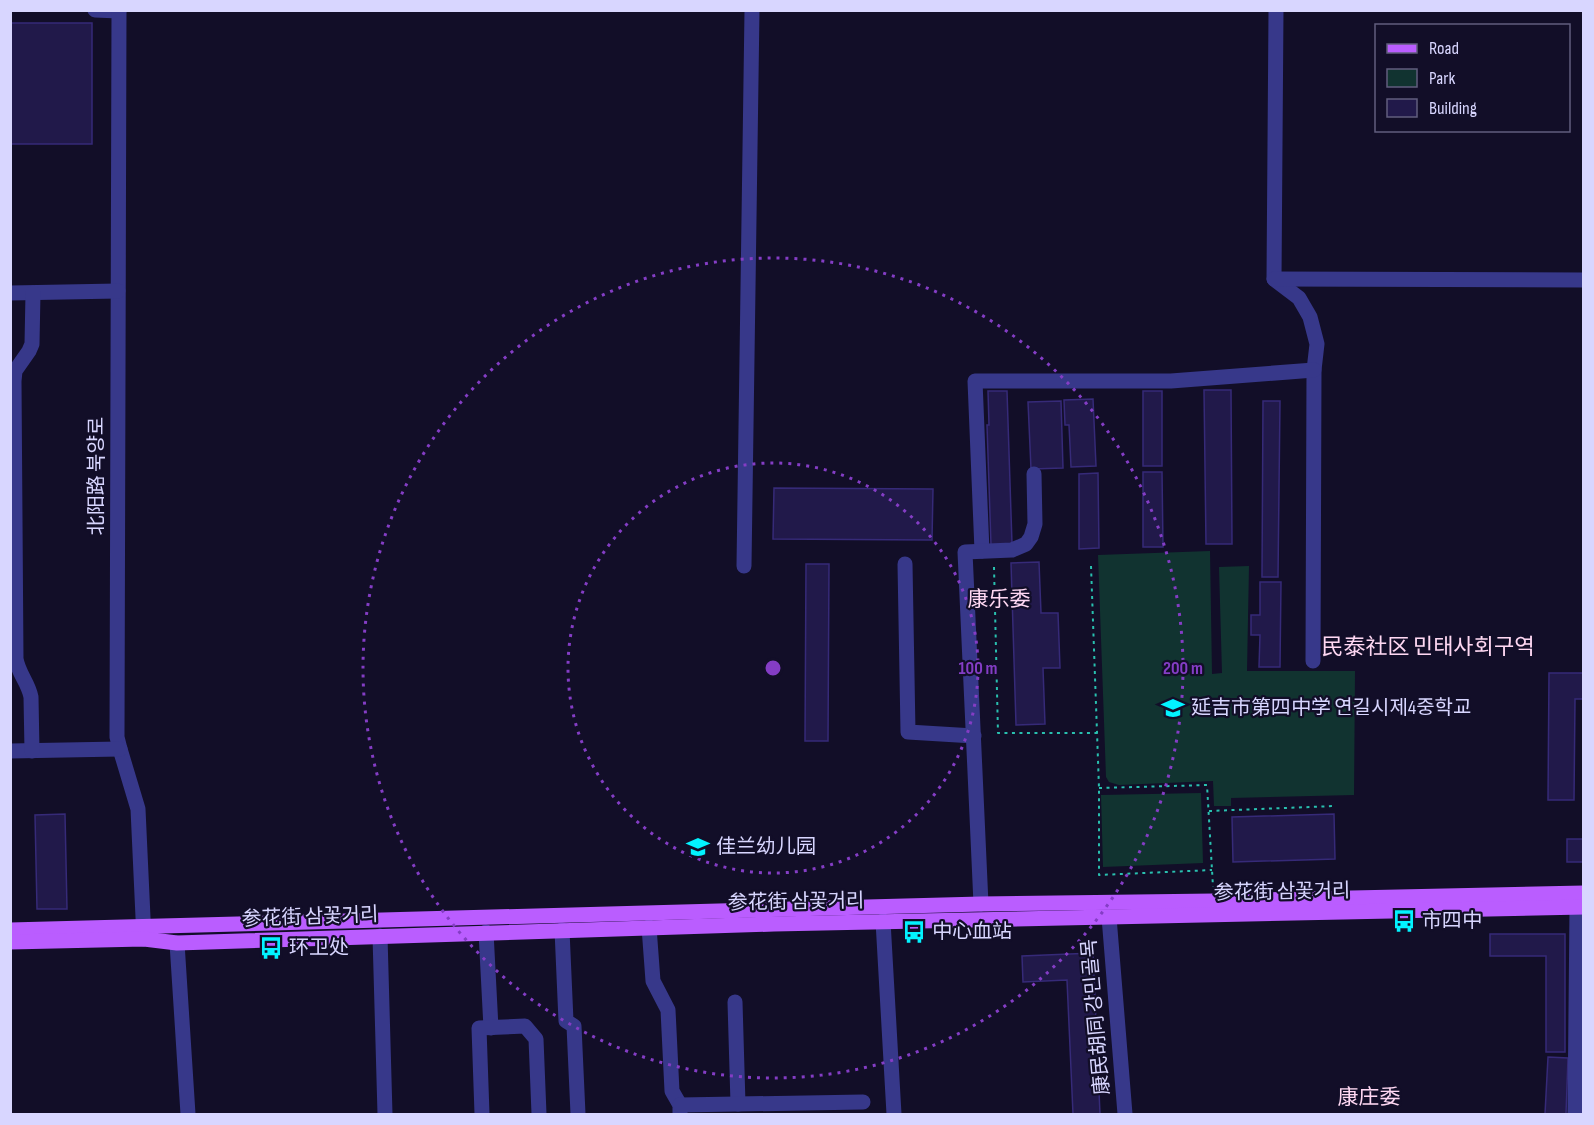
<svg xmlns="http://www.w3.org/2000/svg" width="1594" height="1125" font-family="'Sofia Sans Condensed','Noto Sans SC','Noto Sans KR',sans-serif">
<rect width="100%" height="100%" fill="#120e28"/>
<g fill="#113330">
<path d="M1210,551L1212,674L1222,673L1219,567L1249,566L1247,671H1355L1354,795L1231,798V806H1214L1213,781L1119,785L1109,782L1106,777L1098,555Z"/>
<path d="M1201,793L1203,863L1103,867L1101,795Z"/>
</g>
<g fill="#21194a" stroke="#362a78" stroke-width="1.5">
<rect x="10" y="23" width="82" height="121"/>
<path d="M1204,390H1231L1232,544H1206Z"/>
<path d="M988,391H1007L1012,544L991,545L987,425H989Z"/>
<rect x="1143" y="391" width="19" height="75"/>
<path d="M1093,399L1096,466L1071,467L1069,425H1065L1064,400Z"/>
<path d="M1061,401L1063,468L1031,469L1028,402Z"/>
<path d="M1263,401H1280L1278,577H1262Z"/>
<path d="M1143,472H1162L1163,547H1143Z"/>
<path d="M1098,473L1099,548L1079,549V474Z"/>
<path d="M774,488L933,489L932,540L773,539Z"/>
<path d="M1039,562L1041,613H1058L1060,668H1043L1045,724L1016,725L1011,563Z"/>
<path d="M806,564H829L828,741H805Z"/>
<path d="M1260,582H1281L1280,667H1259L1260,635H1251V615H1260Z"/>
<path d="M1549,673H1584V699H1575L1574,800H1548Z"/>
<path d="M65,814L67,909H37L35,815Z"/>
<path d="M1334,814L1335,859L1233,862L1232,817Z"/>
<rect x="1567" y="839" width="17" height="23"/>
<path d="M1490,934H1565V1052H1546V956H1490Z"/>
<path d="M1093,953L1100,1114H1073L1067,980L1023,982L1022,956Z"/>
<path d="M1548,1057L1568,1058L1566,1114H1545Z"/>
</g>
<g fill="none" stroke-linecap="round" stroke-linejoin="round">
<g stroke="#29c0af" stroke-width="2" stroke-dasharray="3 4.5" stroke-linecap="butt">
<path d="M1091,566L1099,788V875L1212,870"/>
<path d="M994,567L998,733H1097"/>
<path d="M1099,788L1207,785L1213,887"/>
<path d="M1209,811L1335,806"/>
</g>
<g stroke="#37388a" stroke-width="15">
<path d="M95,10L119,11"/>
<path d="M119,10L117,737L120,749L138,809L144,939"/>
<path d="M1276,10L1274,279L1299,298L1310,317L1317,344L1314,370L1313,661"/>
<path d="M1274,279L1584,280"/>
<path d="M10,293L118,291"/>
<path d="M982,551L975,381H1171L1314,370"/>
<path d="M905,564L908,732L974,736"/>
<path d="M744,566L752,10"/>
<path d="M10,751L120,749"/>
<path d="M32,751L31,697C28,682 19,675 16,659L14,381L15,371L29,351L32,344L33,293"/>
<path d="M981,904L965,552L1012,550L1026,544L1031,537L1035,524L1034,474"/>
<path d="M1109,917L1125,1114"/>
<path d="M883,921L894,1114"/>
<path d="M649,927L653,981L668,1010L672,1091L680,1105V1114"/>
<path d="M562,930L566,1021L574,1026L578,1114"/>
<path d="M486,932L491,1028"/>
<path d="M380,936L385,1114"/>
<path d="M177,943L188,1114"/>
<path d="M735,1002L738,1104"/>
<path d="M680,1105L863,1102"/>
<path d="M482,1114L479,1028L525,1026L536,1039L539,1114"/>
<path d="M1575,1114L1577,907"/>
</g>
<g stroke="#ba5dff" stroke-width="15">
<path d="M10,930L981,904L1214,901L1584,893"/>
<path d="M10,942L144,939L177,943L774,924L1584,907"/>
</g>
</g>
<g fill="none" stroke="#843dc5" stroke-width="3" stroke-dasharray="3 6">
<circle cx="773" cy="668" r="205"/>
<circle cx="773" cy="668" r="410"/>
</g>
<defs>
<g id="school-bare" transform="scale(1.8)"><path d="M0-5L7-2L0 1L-7-2ZM-4 1L0 2.5L4 1V4Q0 6-4 4Z" fill="#02f3ff" stroke="#120e28" stroke-width="2.5" paint-order="stroke"/></g>
<g id="bus-bare" transform="scale(1.8)"><path d="M-5-6H5V4H4V6H2V4H-2V6H-4V4H-5ZM-3.5-4V0h7V-4ZM-3.5 1.2v1.5H-2V1.2ZM2 1.2v1.5H3.5V1.2Z" fill="#02f3ff" stroke="#120e28" stroke-width="2.5" paint-order="stroke"/></g>
</defs>
<g fill-rule="evenodd">
<use href="#school-bare" x="1173" y="708"/>
<use href="#school-bare" x="698" y="847"/>
<use href="#bus-bare" x="1404" y="921"/>
<use href="#bus-bare" x="914" y="932"/>
<use href="#bus-bare" x="271" y="948"/>
</g>
<g text-anchor="middle" dominant-baseline="central" stroke-width="4.5" stroke-linejoin="round" paint-order="stroke">
<g font-size="20" fill="#d8d6ff" stroke="#120e28">
<text transform="translate(97 476) rotate(-90)">北阳路 북양로</text>
<text transform="translate(1282 892) rotate(-1)">参花街 삼꽃거리</text>
<text transform="translate(796 902) rotate(-1)">参花街 삼꽃거리</text>
<text transform="translate(310 917) rotate(-2)">参花街 삼꽃거리</text>
<text transform="translate(1096 1017) rotate(-95)">康民胡同 강민골목</text>
</g>
<g font-size="20" fill="#d8d6ff" stroke="#120e28" text-anchor="start">
<text x="1191" y="708">延吉市第四中学 연길시제4중학교</text>
<text x="716" y="847">佳兰幼儿园</text>
<text x="1422" y="921">市四中</text>
<text x="932" y="932">中心血站</text>
<text x="289" y="948">环卫处</text>
</g>
<g font-size="21" fill="#ffd8f3" stroke="#120e28">
<text x="999" y="599">康乐委</text>
<text x="1369" y="1097">康庄委</text>
</g>
<g font-size="22" fill="#ffd8f3" stroke="#120e28">
<text x="1428" y="647">民泰社区 민태사회구역</text>
</g>
</g>
<circle cx="773" cy="668" r="9" fill="#843dc5" stroke="#120e28" stroke-width="3"/>
<g font-size="18" text-anchor="middle" font-weight="bold" fill="#843dc5" stroke="#120e28" stroke-width="4.5" stroke-linejoin="round" paint-order="stroke">
<text x="978" y="674">100 m</text>
<text x="1183" y="674">200 m</text>
</g>
<rect width="1594" height="1125" fill="none" stroke="#d8d6ff" stroke-width="24"/>
<rect x="1375" y="24" width="195" height="108" fill="#120e28" stroke="#615e7e" stroke-width="1.5"/>
<rect x="1387" y="44" width="30" height="9" fill="#ba5dff" stroke="#615e7e" stroke-width="1.5"/>
<text x="1429" y="54" font-size="18" fill="#d8d6ff">Road</text>
<rect x="1387" y="69" width="30" height="18" fill="#113330" stroke="#615e7e" stroke-width="1.5"/>
<text x="1429" y="84" font-size="18" fill="#d8d6ff">Park</text>
<rect x="1387" y="99" width="30" height="18" fill="#21194a" stroke="#615e7e" stroke-width="1.5"/>
<text x="1429" y="114" font-size="18" fill="#d8d6ff">Building</text>
</svg>
